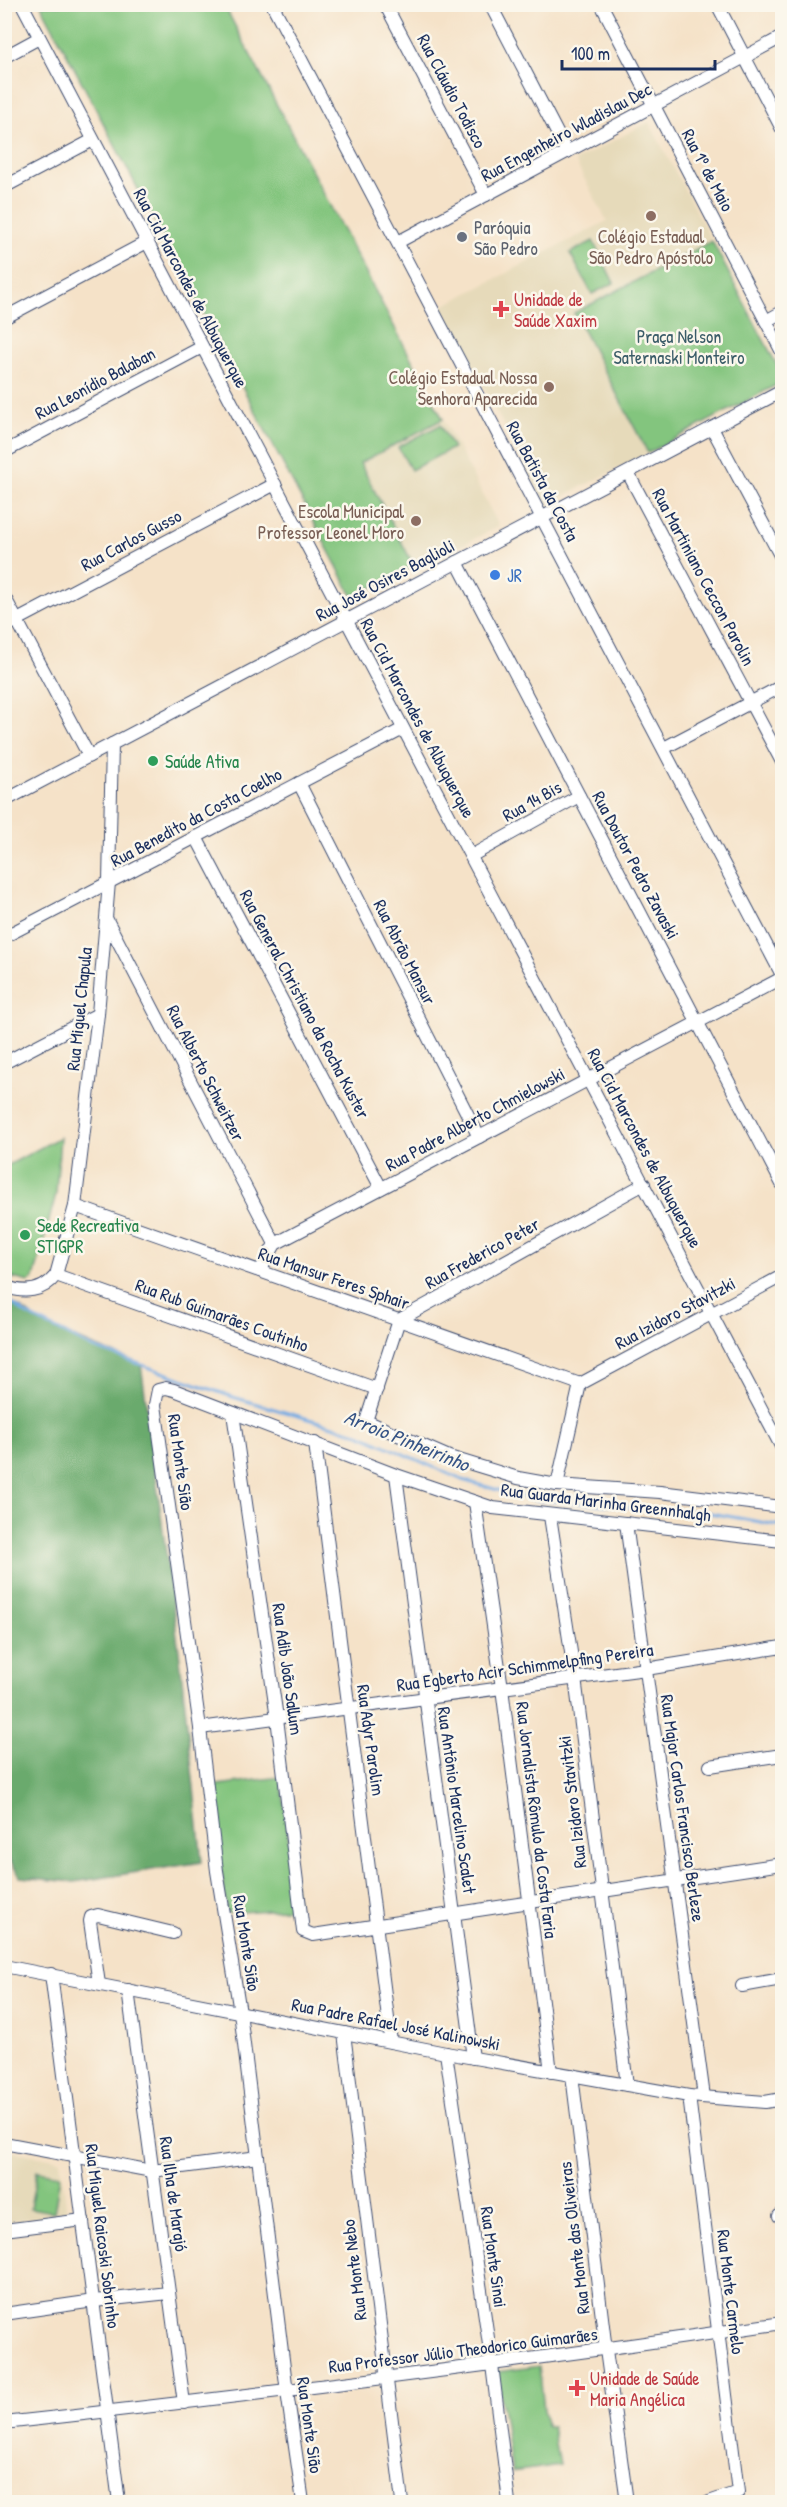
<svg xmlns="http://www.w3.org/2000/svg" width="787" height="2507" font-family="'Patrick Hand',sans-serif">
<rect width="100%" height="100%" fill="#fbf7ec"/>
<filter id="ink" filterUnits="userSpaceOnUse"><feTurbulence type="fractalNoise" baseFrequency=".0167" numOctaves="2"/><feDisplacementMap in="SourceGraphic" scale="12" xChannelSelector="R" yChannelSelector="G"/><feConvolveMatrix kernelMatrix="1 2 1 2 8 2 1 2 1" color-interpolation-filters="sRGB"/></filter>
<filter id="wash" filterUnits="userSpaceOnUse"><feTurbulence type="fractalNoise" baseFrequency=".008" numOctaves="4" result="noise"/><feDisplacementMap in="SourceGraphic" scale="24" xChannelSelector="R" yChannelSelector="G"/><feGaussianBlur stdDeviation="1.35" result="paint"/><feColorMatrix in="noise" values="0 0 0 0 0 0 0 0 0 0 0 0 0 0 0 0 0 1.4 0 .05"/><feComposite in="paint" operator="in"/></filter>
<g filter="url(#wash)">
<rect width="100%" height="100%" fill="#f5e2c8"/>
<g fill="#e6daba">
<path d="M649,122L712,241L574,313L648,453L546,505L441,307L607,221L575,161Z"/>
<path d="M443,419L499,526L416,569L360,463Z"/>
<path d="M4,2150L60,2160L67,2213L5,2222Z"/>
</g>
<g fill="#83c57e" stroke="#4f7a6e" stroke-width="1.5">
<path d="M41,5H224L443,419L360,463L414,566L353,597Z"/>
<path d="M593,241L614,283L592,294L570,253Z"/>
<path d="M712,241L782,375V382L648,453L574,313Z"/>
<path d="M440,425L453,448L411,470L398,447Z"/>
<path d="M60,1137L56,1194L34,1278L29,1282L5,1276V1167Z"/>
<path d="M281,1777L297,1908L227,1913L210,1786Z"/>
<path d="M37,2171L60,2175L54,2212L30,2208Z"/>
<path d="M539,2366L546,2426H552L559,2465L512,2472L497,2372Z"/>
</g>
<path fill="#6aaa6d" stroke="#426c66" stroke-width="1.5" d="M5,1301C17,1303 30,1316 41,1322C74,1338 106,1352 141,1364L180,1659L202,1862L74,1882L20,1877L5,1853L4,1354L8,1343L5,1342Z"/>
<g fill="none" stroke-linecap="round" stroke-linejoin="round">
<path stroke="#75abe3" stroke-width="3" d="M4,1301L10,1302L26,1314L91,1347L233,1397L357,1433L462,1480L534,1500L705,1512L782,1526"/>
</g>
</g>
<g filter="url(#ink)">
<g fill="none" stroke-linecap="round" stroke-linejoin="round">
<g stroke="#3c4a6e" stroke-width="14">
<g id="minor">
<path d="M22,4L782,1448"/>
<path d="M272,4L782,975"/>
<path d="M385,4L486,195"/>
<path d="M490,4L567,152"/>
<path d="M601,4L782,352"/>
<path d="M717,4L782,129"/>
<path d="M4,57L39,38"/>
<path d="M4,187L93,140"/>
<path d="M398,242L782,37"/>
<path d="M4,318L147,242"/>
<path d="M766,321L782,312"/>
<path d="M712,428L782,559"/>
<path d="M4,452L202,347"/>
<path d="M628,473L782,762"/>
<path d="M457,562L782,1184"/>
<path d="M4,596L89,756"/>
<path d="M4,627L275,484"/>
<path d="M664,748L782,686"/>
<path d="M299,783L479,1137"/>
<path d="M4,801L782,391"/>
<path d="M196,837L381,1188"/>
<path d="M471,856L579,796"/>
<path d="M107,920L275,1244"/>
<path d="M4,937L403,729"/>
<path d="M4,1063L98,1014"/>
<path d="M644,1184L399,1320L366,1421L449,1457L518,1478L557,1485L660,1492L782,1507"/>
<path d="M75,1206L580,1384"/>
<path d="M260,1271L275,1244L782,978"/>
<path d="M56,1275L377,1389"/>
<path d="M4,1286C24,1294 43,1292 56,1275L75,1206L98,1014L109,882L112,744"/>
<path d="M233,1413L277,1718L303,1931L313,1935L782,1864"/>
<path d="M315,1443L391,2042"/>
<path d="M396,1475L473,2058"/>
<path d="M557,1485L580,1384L782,1276"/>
<path d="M475,1502L502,1688L551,2072"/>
<path d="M550,1516L575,1678L627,2085"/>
<path d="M626,1523L704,2097"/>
<path d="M200,1728L646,1669L782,1647"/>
<path d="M710,1766L782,1755"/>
<path d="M4,1966L446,2053L689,2096L765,2102L782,2099"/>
<path d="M51,1974L119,2502"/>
<path d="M99,1984L90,1921L91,1917L98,1915L173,1933"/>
<path d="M742,1986L782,1979"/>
<path d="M128,1990L184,2403"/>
<path d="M344,2033L402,2502"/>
<path d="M446,2053L492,2365L509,2502"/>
<path d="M572,2075L606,2350L627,2502"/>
<path d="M689,2096L738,2492L709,2502"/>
<path d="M4,2143L152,2171L258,2157"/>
<path d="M779,2216L782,2215"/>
<path d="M4,2230L83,2220"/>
<path d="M4,2314L94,2301L169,2293"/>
<path d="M4,2423C265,2394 524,2362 782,2323"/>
<path d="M303,2502L287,2392L240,2012L217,1871L200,1728L155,1405L158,1390L166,1388L174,1390L396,1475L493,1508L782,1541"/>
</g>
</g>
<use href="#minor" stroke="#fff" stroke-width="12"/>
</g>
</g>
<g fill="#8d6e63" stroke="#fbf7ec" stroke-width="2">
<circle cx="651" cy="216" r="6"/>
<circle cx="549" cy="387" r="6"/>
<circle cx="416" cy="521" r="6"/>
</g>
<circle fill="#6b7280" stroke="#fbf7ec" stroke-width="2" cx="462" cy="237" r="6"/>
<g fill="#e0444e" stroke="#fbf7ec" stroke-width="2">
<path d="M498 300h6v6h6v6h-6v6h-6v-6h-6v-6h6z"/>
<path d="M574 2379h6v6h6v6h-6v6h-6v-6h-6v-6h6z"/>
</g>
<circle fill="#3f7fe0" stroke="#fbf7ec" stroke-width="2" cx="495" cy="575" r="6"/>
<g fill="#2e9e5b" stroke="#fbf7ec" stroke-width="2">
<circle cx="153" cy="761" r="6"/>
<circle cx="25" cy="1235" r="6"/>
</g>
<g text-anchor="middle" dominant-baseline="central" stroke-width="5" stroke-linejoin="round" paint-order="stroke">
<g font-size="18" fill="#1b2f5e" stroke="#fbf7ec">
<text transform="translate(452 91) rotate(62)">Rua Cláudio Todisco</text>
<text transform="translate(566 132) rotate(-28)">Rua Engenheiro Wladislau Dec</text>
<text transform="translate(708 170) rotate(62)">Rua 1º de Maio</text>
<text transform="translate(191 288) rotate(62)">Rua Cid Marcondes de Albuquerque</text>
<text transform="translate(95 383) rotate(-28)">Rua Leonídio Balaban</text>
<text transform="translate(543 481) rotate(62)">Rua Batista da Costa</text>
<text transform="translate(131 540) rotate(-28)">Rua Carlos Gusso</text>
<text transform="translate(704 577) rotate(62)">Rua Martiniano Ceccon Parolin</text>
<text transform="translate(385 580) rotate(-28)">Rua José Osires Baglioli</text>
<text transform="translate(418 718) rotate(62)">Rua Cid Marcondes de Albuquerque</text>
<text transform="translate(532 801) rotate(-29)">Rua 14 Bis</text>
<text transform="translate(196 817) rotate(-28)">Rua Benedito da Costa Coelho</text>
<text transform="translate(636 865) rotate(62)">Rua Doutor Pedro Zavaski</text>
<text transform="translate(405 952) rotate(63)">Rua Abrão Mansur</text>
<text transform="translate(305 1004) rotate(62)">Rua General Christiano da Rocha Kuster</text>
<text transform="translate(79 1009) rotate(-84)">Rua Miguel Chapula</text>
<text transform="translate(206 1073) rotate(63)">Rua Alberto Schweitzer</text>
<text transform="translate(475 1119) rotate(-28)">Rua Padre Alberto Chmielowski</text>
<text transform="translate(645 1148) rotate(62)">Rua Cid Marcondes de Albuquerque</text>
<text transform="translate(482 1253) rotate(-29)">Rua Frederico Peter</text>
<text transform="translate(334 1278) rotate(19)">Rua Mansur Feres Sphair</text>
<text transform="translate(675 1313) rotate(-28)">Rua Izidoro Stavitzki</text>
<text transform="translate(222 1315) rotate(20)">Rua Rub Guimarães Coutinho</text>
<text transform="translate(181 1462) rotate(82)">Rua Monte Sião</text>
<text transform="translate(606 1502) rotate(7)">Rua Guarda Marinha Greennhalgh</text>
<text transform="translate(525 1667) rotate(-8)">Rua Egberto Acir Schimmelpfing Pereira</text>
<text transform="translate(288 1669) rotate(82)">Rua Adib João Sallum</text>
<text transform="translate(371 1740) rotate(82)">Rua Adyr Parolim</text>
<text transform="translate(457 1800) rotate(82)">Rua Antônio Marcelino Scalet</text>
<text transform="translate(572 1802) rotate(-97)">Rua Izidoro Stavitzki</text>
<text transform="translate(683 1808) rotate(82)">Rua Major Carlos Francisco Berleze</text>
<text transform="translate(537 1820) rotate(83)">Rua Jornalista Rômulo da Costa Faria</text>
<text transform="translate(247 1943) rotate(81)">Rua Monte Sião</text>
<text transform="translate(396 2024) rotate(11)">Rua Padre Rafael José Kalinowski</text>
<text transform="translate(174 2194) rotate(82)">Rua Ilha de Marajó</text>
<text transform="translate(103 2236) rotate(83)">Rua Miguel Raicoski Sobrinho</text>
<text transform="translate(574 2238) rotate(-97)">Rua Monte das Oliveiras</text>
<text transform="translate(494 2257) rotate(82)">Rua Monte Sinai</text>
<text transform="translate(354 2270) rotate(-97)">Rua Monte Nebo</text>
<text transform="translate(731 2292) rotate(83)">Rua Monte Carmelo</text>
<text transform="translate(463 2350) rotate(-7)">Rua Professor Júlio Theodorico Guimarães</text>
<text transform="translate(310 2425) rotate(82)">Rua Monte Sião</text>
</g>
<g font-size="18" fill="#5b616d" stroke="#fbf7ec" text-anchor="start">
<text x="474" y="227">Paróquia<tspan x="474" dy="21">São Pedro</tspan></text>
</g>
<g font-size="18" fill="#785e54" stroke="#fbf7ec" text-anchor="end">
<text x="651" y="236" text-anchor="middle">Colégio Estadual<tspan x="651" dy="21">São Pedro Apóstolo</tspan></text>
<text x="537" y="377">Colégio Estadual Nossa<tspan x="537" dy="21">Senhora Aparecida</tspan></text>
<text x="404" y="511">Escola Municipal<tspan x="404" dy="21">Professor Leonel Moro</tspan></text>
</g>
<g font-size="18" fill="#be3a42" stroke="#fbf7ec" text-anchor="start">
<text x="514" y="299">Unidade de<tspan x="514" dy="21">Saúde Xaxim</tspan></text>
<text x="590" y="2378">Unidade de Saúde<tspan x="590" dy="21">Maria Angélica</tspan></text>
</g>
<g font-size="18" fill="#3a5c68" stroke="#fbf7ec">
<text x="679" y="336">Praça Nelson<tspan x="679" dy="21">Saternaski Monteiro</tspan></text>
</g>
<g font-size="18" fill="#366cbe" stroke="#fbf7ec" text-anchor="start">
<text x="507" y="575">JR</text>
</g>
<g font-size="18" fill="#27864d" stroke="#fbf7ec" text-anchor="start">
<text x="165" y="761">Saúde Ativa</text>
<text x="37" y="1225">Sede Recreativa<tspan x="37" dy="21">STIGPR</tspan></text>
</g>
<g font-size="20" font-style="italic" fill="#365486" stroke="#fbf7ec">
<text transform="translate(407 1440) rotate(22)">Arroio Pinheirinho</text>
</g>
</g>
<rect width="787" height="2507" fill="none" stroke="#fbf7ec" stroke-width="24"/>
<path d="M562 60v9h153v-9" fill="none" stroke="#1b2f5e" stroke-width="3"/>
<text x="571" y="60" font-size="18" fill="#1b2f5e" stroke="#fbf7ec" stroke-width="4.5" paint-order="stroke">100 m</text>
</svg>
